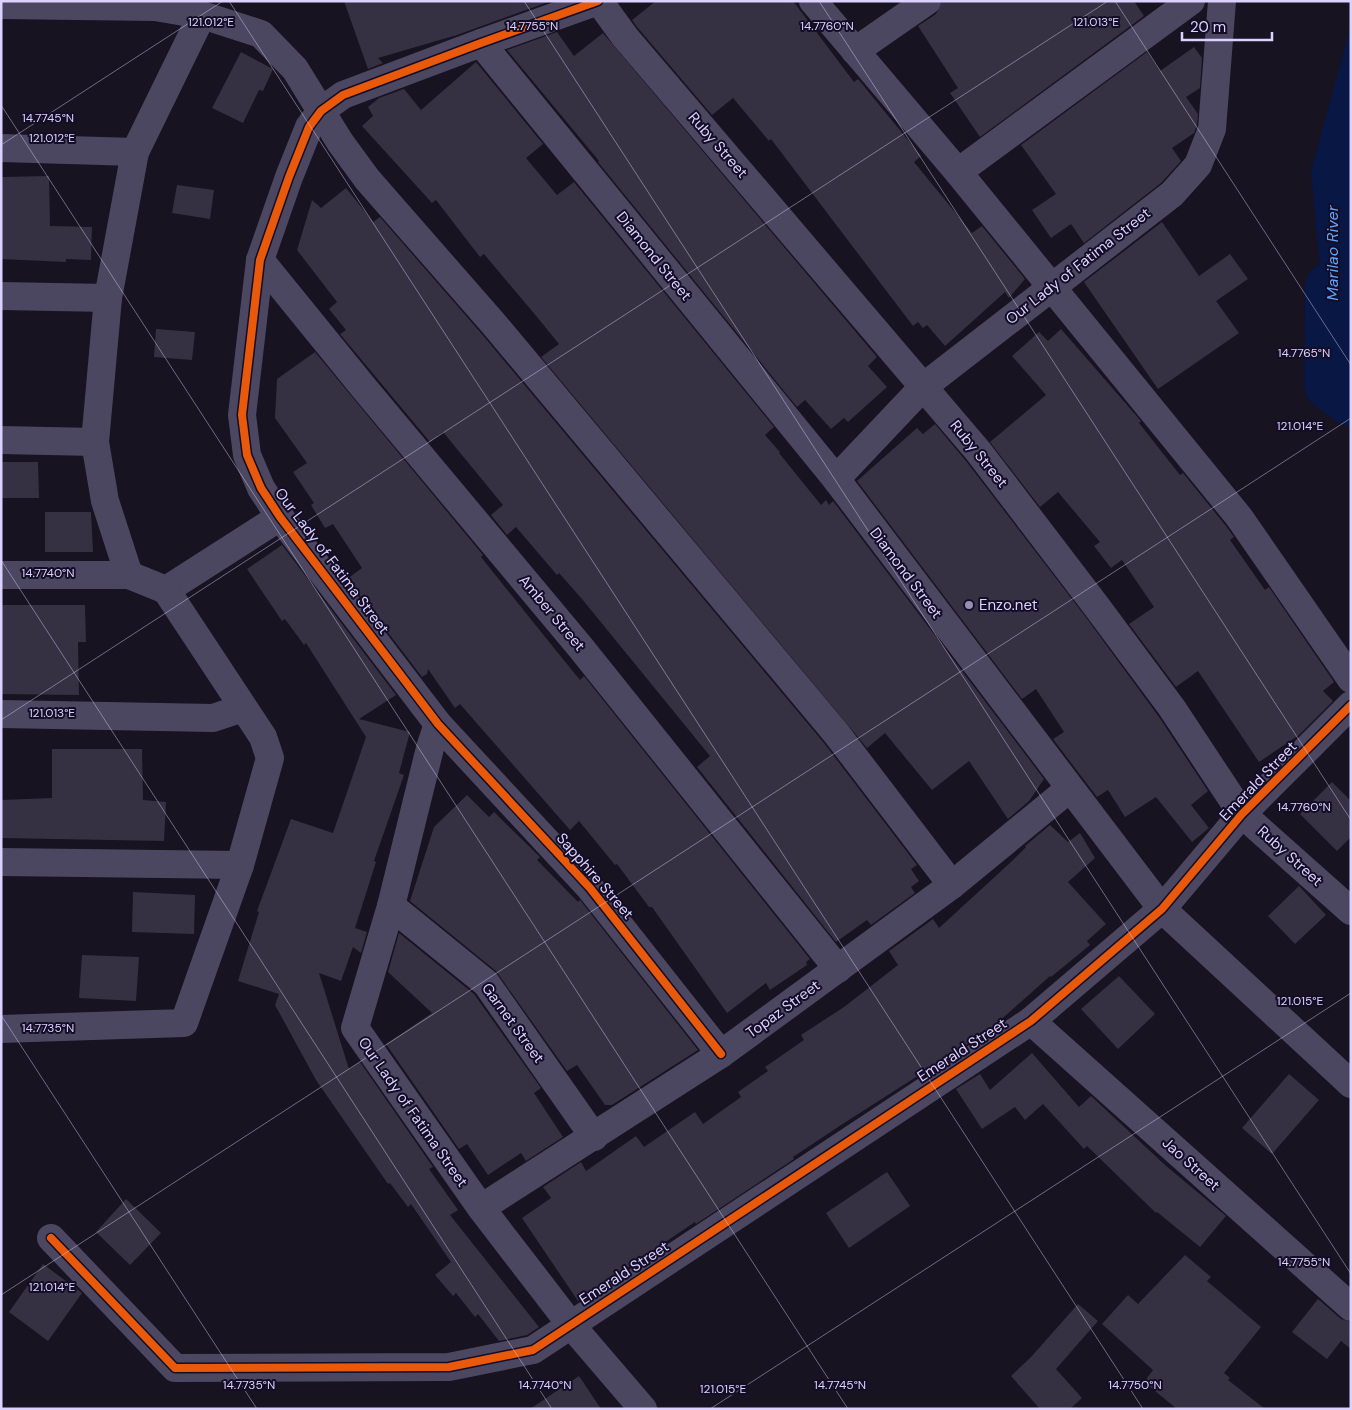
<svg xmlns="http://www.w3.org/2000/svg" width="1352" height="1410" font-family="'DM Sans',sans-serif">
<rect width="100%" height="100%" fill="#171320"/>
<path fill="#081743" d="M1351,25V387L1328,357L1311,171Z"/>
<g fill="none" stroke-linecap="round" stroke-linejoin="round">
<path stroke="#081743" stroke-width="54" d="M1332,288L1331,384L1351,399"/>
</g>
<g fill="#363043">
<path d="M344,1H551L457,35L378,58L383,63L368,69Z"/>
<path d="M656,1H793L854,82L858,79L921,156L914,162L972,233L982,226L1025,279L1009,298L1005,292L945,346L927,325L923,328L918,322L913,326L771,139L769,141L733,98L712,115L637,27L632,20Z"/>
<path d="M942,1H1134L1144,16L980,137L950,93L958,88L918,26L936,14Z"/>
<path d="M557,32L574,56L603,33L877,357L868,366L887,387L848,422L844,418L831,429L805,400L797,407L598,162L599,161L507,50Z"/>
<path d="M1194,47L1202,58L1200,88L1186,97L1198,114L1197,125L1194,133L1172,148L1181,161L1161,183L1084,243L1071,224L1051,238L1032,210L1056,194L1021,145L1147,52L1160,71Z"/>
<path d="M241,52L273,69L263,91L259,90L243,123L212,108Z"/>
<path d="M476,62L543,144L526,158L557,195L574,182L774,427L765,435L780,452L779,453L821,505L826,500L829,505L833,501L1044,779L1029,801L1008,819L969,761L932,790L885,733L867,748L541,357L559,344L537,317L484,254L480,257L436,200L432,203L362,126L373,116L368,107L379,98L404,89L421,110Z"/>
<path d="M49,176L50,226L92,227L91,260L66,259V262L1,259V177Z"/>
<path d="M177,185L214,190L210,219L172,213Z"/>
<path d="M346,188L373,222L380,217L481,333L824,743L917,865L911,869L919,881L911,887L915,893L871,925L867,920L836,942L697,767L710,756L582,599L559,573L557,575L516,527L507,535L491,515L503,505L443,432L430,442L340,334L346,330L329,309L337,302L297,250L312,200L321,208Z"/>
<path d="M1162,222L1199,276L1230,254L1248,279L1216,301L1239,333L1158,389L1084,282Z"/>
<path d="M156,329L195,332L192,360L154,357Z"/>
<path d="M1061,329L1141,421L1139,423L1180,475L1183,473L1226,526L1234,537L1230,540L1265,590L1269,587L1334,682L1323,691L1333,701L1299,735L1259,762L1198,671L1176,687L1129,624L1154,607L1122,560L1111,568L1094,546L1100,542L1058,492L1040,507L990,442L1046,395L1012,356L1039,332L1048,341Z"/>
<path d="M315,352L483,555L481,557L554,648L580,680L584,676L810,959L806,962L807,965L770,990L766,983L727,1013L652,907H649L617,864L615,865L579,821L570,830L460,704L455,708L428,669L427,674L422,677L347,579L362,568L333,524L325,528L311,505L314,503L293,472L307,463L275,418L277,379Z"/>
<path d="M935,424L966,461L1085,616L1159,717L1208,791L1191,805L1209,828L1192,842L1156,797L1125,817L1108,790L1097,797L1053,739L1064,732L1036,689L1022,699L857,481L917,428L923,434Z"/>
<path d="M1,462H38L39,498H1Z"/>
<path d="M45,512H91L93,552H45Z"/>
<path d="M282,545L396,695L359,719L410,732L399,773L404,775L374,861L376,862L355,928L367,932L361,953L353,947L341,981L319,973L349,1069L360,1062L433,1167L429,1169L458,1210L450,1215L539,1327L527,1335L499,1341L478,1314L475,1317L456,1293L453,1296L435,1275L451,1262L411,1204L408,1207L390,1183L388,1184L316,1080L275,1005L279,994L238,981L259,912L257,911L291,819L333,833L366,737L306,643L304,645L285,619L282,621L247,569Z"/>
<path d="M1,605H85L86,642H78L79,695L1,694Z"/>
<path d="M52,749H142L143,800L166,802L164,841L1,838V800L52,798Z"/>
<path d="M1332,782L1351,801V837L1337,851L1300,814Z"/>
<path d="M467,795L489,817L494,812L540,857L537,860L578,902L580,900L698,1050L612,1105H605L577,1065L567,1071L496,971L410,901L434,827Z"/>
<path d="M1050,825L1068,842L1080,833L1095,858L1068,882L1106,924L1087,941L1090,945L1051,977L1050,976L988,1031L841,1125L793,1157L794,1159L696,1224L695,1222L578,1301L522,1218L551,1198L543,1187L581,1162L586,1171L636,1136L644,1147L695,1112L703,1124L741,1097L738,1092L768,1071L765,1067L804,1040L801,1035L844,1007L898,965L889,951L933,919L939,928L1011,862L1026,847L1025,846Z"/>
<path d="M1299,886L1326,915L1295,944L1268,916Z"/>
<path d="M133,892L195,895L194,934L132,932Z"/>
<path d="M399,933L474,994L541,1088L534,1093L563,1137L526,1161L521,1153L488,1175L467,1144L459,1149L386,1044L432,1013L388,972Z"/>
<path d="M82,955L139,957L136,1001L79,998Z"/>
<path d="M1119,976L1155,1014L1118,1049L1081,1009Z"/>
<path d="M1032,1053L1079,1107L1091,1096L1165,1165L1226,1216L1200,1247L1157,1212L1156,1213L1087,1146L1084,1149L1043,1104L1025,1120L1015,1107L982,1129L956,1089L980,1074L990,1090Z"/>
<path d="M1289,1074L1319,1100L1272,1154L1242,1128Z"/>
<path d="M887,1172L910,1206L849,1248L826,1213Z"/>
<path d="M126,1199L161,1233L130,1265L96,1232Z"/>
<path d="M1185,1255L1211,1277L1207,1281L1261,1327L1224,1373L1230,1378L1228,1380L1265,1409H1177L1144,1382L1153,1370L1102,1324L1128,1295L1138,1304Z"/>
<path d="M43,1264L82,1293L48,1341L9,1312Z"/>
<path d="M1318,1299L1341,1319L1351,1322V1349L1341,1341L1327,1359L1292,1332Z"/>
<path d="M1078,1304L1098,1321L1056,1369L1082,1398L1070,1409H1040L1011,1376L1031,1357Z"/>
<path d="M579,1376L601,1409H530Z"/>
</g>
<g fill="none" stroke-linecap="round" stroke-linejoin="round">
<g stroke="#4b4761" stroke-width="28">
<path d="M598,1L481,43L343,95L321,111L309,127L289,177L260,260L242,415L247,455L261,488L280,517L438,724L590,888L721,1054"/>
<path d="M599,1L625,37L978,451L1097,607L1172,708L1242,814L1351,911"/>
<path d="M813,1L958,172L1239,517L1351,679"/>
<path d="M1,5L155,7L202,15L135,152L108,298L95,442L105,501L129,575H1"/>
<path d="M202,15L261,34L295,69L340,142L367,179L493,323L836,733L952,885"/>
<path d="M481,43L836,479L1162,909L1351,1084"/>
<path d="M855,51L927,1"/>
<path d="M1,148L135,152"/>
<path d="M958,172L1191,1"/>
<path d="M260,260L364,388L581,648L838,969"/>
<path d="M1,296L108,298"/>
<path d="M1,440L95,442"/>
<path d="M836,479L923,387L1172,194L1198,165L1212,129L1222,1"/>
<path d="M129,575L166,590L280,517"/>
<path d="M1,714L213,718L243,708"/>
<path d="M438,724L430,748L391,906L355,1028L481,1208L571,1325L643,1409"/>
<path d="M1,862L240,865"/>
<path d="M391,906L486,983L594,1137"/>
<path d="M1031,1021L1351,1307"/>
<path d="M1,1029L184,1023L240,865L270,758L263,737L166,590"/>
<path d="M481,1208L721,1054L952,885L1069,789"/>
<path d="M51,1238L175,1368L449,1367L533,1350L1031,1021L1162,909L1242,814L1351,705"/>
</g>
<g stroke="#140d26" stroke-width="11">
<g id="cycleway">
<path d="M598,1L481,43L343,95L321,111L309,127L289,177L260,260L242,415L247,455L261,488L280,517L438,724L590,888L721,1054"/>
<path d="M51,1238L175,1368L449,1367L533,1350L1031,1021L1162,909L1242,814L1351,705"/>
</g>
</g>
<use href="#cycleway" stroke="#e8590c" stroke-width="8"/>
</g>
<path fill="none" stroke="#dcd2ff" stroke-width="1" stroke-opacity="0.45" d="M229,1L1143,1409M524,1L1351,1274M819,1L1351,820M1115,1L1351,365M1,105L848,1409M1,145L223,1M1,560L552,1409M1,720L1108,1M1,1015L257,1409M1,1295L1351,418M710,1409L1351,993"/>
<circle fill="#978fb1" stroke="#140d26" stroke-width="2" cx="969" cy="605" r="5"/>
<g text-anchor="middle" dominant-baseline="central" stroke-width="4" stroke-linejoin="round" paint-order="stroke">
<g font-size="15" fill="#dcd2ff" stroke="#140d26">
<text transform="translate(718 145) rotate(49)">Ruby Street</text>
<text transform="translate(654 256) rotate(51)">Diamond Street</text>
<text transform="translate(1078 266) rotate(-38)">Our Lady of Fatima Street</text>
<text transform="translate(979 454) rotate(51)">Ruby Street</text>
<text transform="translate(332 561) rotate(53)">Our Lady of Fatima Street</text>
<text transform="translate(906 573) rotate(53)">Diamond Street</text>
<text transform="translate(552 613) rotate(50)">Amber Street</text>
<text transform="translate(1258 781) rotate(-46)">Emerald Street</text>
<text transform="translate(1290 856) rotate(42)">Ruby Street</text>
<text transform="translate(595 876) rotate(49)">Sapphire Street</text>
<text transform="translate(783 1009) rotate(-36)">Topaz Street</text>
<text transform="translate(513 1023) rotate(54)">Garnet Street</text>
<text transform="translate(962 1050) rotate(-33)">Emerald Street</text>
<text transform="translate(413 1112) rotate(55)">Our Lady of Fatima Street</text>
<text transform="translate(1191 1164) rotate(42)">Jao Street</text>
<text transform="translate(624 1273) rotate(-33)">Emerald Street</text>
</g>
<g font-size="15" fill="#dcd2ff" stroke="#140d26" text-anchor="start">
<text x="979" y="605">Enzo.net</text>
</g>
<g font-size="16" font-style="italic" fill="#60a5ff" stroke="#140d26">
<text transform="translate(1332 253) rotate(-90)">Marilao River</text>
</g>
</g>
<g font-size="12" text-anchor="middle" fill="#dcd2ff" stroke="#140d26" stroke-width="4" stroke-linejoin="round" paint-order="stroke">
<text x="211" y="26">121.012°E</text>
<text x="1096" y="26">121.013°E</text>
<text x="532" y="30">14.7755°N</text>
<text x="827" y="30">14.7760°N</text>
<text x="48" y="122">14.7745°N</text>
<text x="52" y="142">121.012°E</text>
<text x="1304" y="357">14.7765°N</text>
<text x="1300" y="430">121.014°E</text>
<text x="48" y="577">14.7740°N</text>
<text x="52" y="717">121.013°E</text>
<text x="1304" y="811">14.7760°N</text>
<text x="1300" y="1005">121.015°E</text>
<text x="48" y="1032">14.7735°N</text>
<text x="1304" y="1266">14.7755°N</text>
<text x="52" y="1291">121.014°E</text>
<text x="249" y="1389">14.7735°N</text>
<text x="545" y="1389">14.7740°N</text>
<text x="840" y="1389">14.7745°N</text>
<text x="1135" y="1389">14.7750°N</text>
<text x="723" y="1393">121.015°E</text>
</g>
<rect width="1352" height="1410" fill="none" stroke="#dcd2ff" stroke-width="5"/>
<path d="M1182 32v8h90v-8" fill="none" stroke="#dcd2ff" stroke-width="2.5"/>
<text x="1190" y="32" font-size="15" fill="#dcd2ff" stroke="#140d26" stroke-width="4" paint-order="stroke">20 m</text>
</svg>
